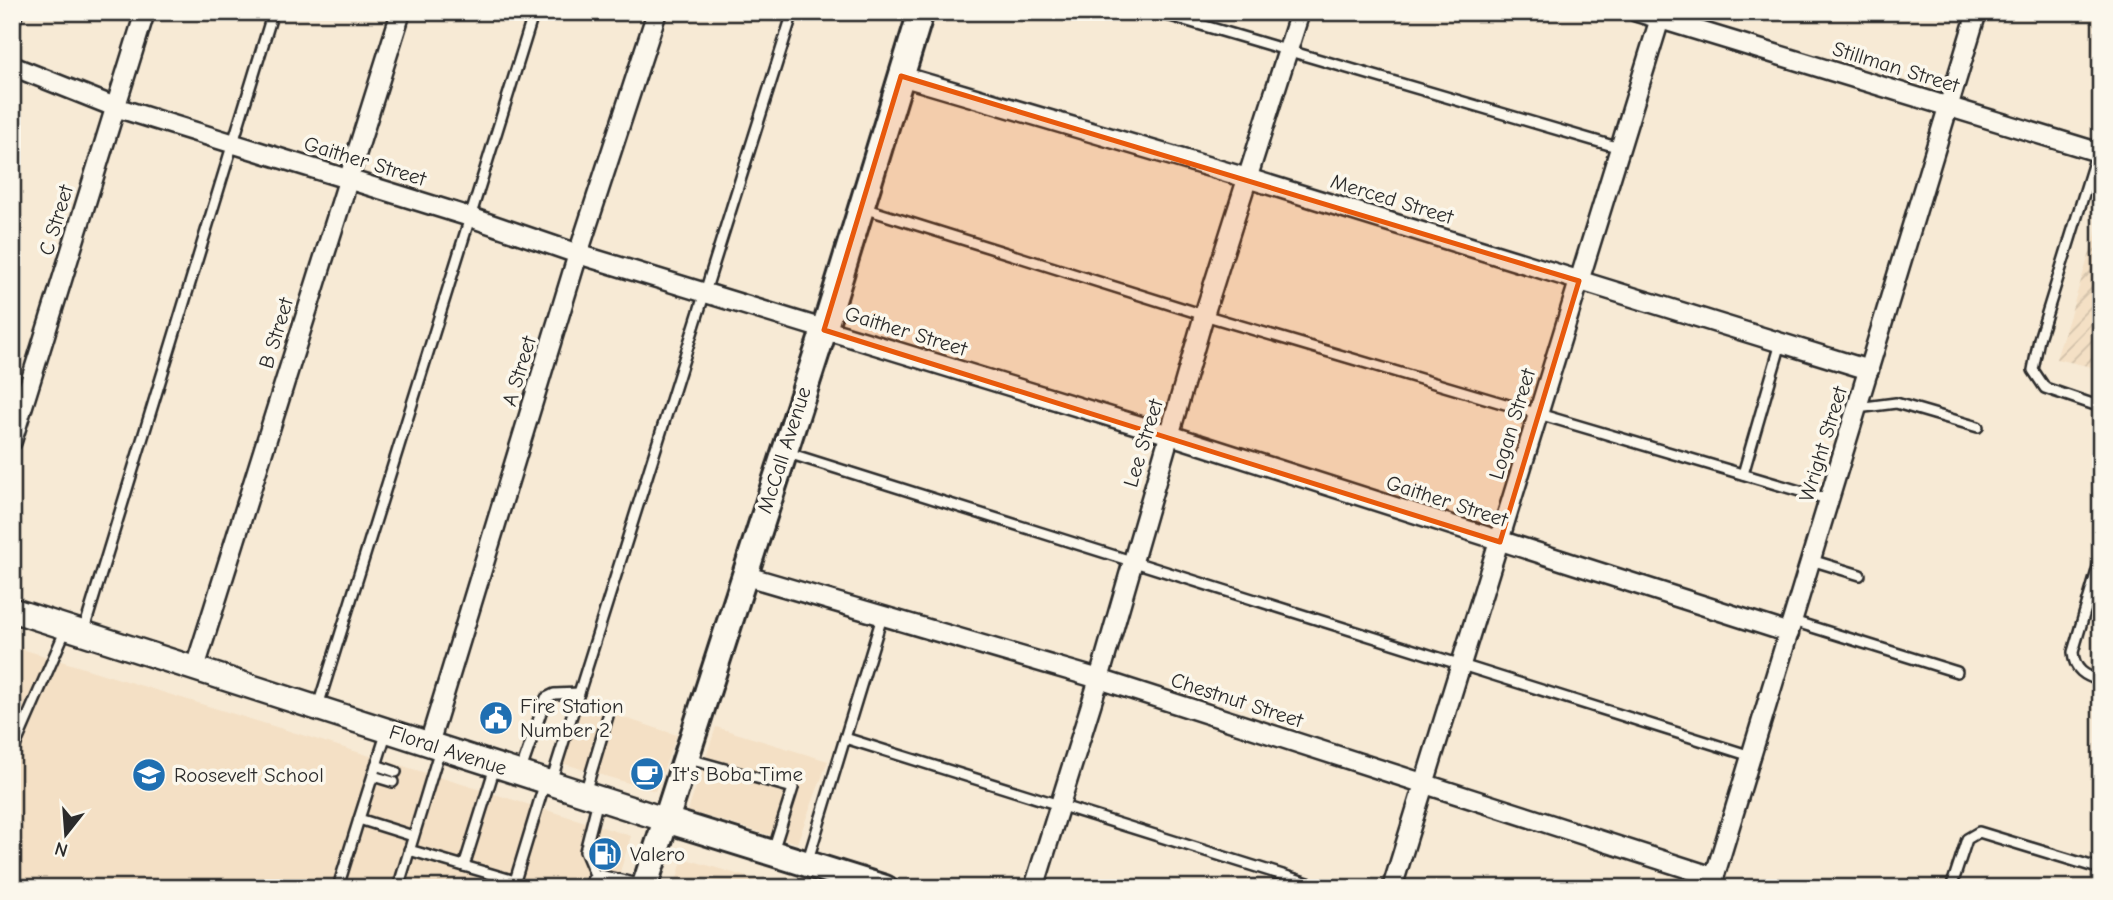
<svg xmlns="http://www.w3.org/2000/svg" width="2113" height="900" font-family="'Comic Neue',sans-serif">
<defs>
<pattern id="industrial-furrows" width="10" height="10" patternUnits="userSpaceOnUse" patternTransform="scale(1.75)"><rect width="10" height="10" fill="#f4e0c5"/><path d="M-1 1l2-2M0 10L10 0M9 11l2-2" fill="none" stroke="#d1c0a9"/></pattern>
</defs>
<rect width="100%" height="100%" fill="#f7ead5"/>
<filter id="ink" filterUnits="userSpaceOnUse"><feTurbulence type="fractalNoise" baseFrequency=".0143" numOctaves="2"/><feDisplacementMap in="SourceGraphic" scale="14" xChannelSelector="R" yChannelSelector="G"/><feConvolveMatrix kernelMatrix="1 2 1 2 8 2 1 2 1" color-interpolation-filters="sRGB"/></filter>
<g filter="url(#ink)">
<g fill="#f4e0c5">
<path d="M12,646L631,836L615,888H12Z"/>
<path d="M573,701L677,735L655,791L555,761Z"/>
<path d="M716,727L828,761L797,843L688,811Z"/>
<path d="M683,858L784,888H674Z"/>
</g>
<path fill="url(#industrial-furrows)" d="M2101,218V369L2056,359Z"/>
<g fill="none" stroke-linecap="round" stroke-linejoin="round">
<g stroke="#2b2b2b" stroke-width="14">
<g id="service">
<path d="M1157,12L1620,148"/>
<path d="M12,30L18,12"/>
<path d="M2097,152L2039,339L2033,370L2045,388L2101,407"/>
<path d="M863,208L1204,315L1830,500"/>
<path d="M1857,408L1896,403L1978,427"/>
<path d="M788,453L1751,756"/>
<path d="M1743,474L1781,343"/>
<path d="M2101,557L2073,652C2074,670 2085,676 2101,681"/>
<path d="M1811,560L1860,575"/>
<path d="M1793,621L1957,672"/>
<path d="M83,633L273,12"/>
<path d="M318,706L534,12"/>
<path d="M387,731L359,819L413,836"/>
<path d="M845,738L882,617"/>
<path d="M12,753L66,629"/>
<path d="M689,759L793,788L773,851"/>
<path d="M376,765L396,772"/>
<path d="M520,773L546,698L554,694L579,693"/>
<path d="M373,776L393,782"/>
<path d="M551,782L793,12"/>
<path d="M585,793L608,716"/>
<path d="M409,850L464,866L495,767"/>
<path d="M807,863L845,738L1324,888"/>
<path d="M464,866L515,881L545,782"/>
<path d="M596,877L585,851L598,800"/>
<path d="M341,888L338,887L359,819"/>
<path d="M398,888L440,749"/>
<path d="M590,888L592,880L599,875L642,885"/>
<path d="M1951,888L1967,839L1979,832L2101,869"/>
</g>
</g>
<g stroke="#2b2b2b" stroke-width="23">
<g id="minor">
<path d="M1637,12L2101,153"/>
<path d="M12,66L115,107L470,217L578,254L1170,435L1789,633"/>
<path d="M901,76L1247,178L1869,370"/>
<path d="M12,441L145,12"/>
<path d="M743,575L1099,679L1714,877"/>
<path d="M195,668L401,12"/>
<path d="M429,744L578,254L657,12"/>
<path d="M1034,888L1099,679L1204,315L1300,12"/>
<path d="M1392,888L1662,12"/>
<path d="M1711,888L1977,12"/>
</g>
</g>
<g stroke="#2b2b2b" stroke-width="28">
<path id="tertiary" d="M12,610L666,820"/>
</g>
<g stroke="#2b2b2b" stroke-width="30">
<g id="secondary">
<path d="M666,820L885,888"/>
<path d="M644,888L824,330L921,12"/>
</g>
</g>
<use href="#service" stroke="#fbf7ec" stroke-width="9"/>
<use href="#minor" stroke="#fbf7ec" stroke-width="18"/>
<use href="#tertiary" stroke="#fbf7ec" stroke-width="23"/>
<use href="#secondary" stroke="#fbf7ec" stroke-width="24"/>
</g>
</g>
<path fill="#e8590c" fill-opacity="0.2" stroke="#e8590c" stroke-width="5" stroke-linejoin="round" d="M901,76L1579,281L1500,542L824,330Z"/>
<defs>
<g id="civic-disc" transform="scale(1.75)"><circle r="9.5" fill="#1f6fb2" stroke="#fbf7ec"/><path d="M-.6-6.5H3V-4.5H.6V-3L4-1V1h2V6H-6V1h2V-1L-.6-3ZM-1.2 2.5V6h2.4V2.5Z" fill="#fff"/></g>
<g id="cafe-disc" transform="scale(1.75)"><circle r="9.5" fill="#1f6fb2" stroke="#fbf7ec"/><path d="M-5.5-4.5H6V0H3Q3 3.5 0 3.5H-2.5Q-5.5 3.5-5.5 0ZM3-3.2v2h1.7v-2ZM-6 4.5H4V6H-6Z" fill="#fff"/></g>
<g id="school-disc" transform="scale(1.75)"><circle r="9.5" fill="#1f6fb2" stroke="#fbf7ec"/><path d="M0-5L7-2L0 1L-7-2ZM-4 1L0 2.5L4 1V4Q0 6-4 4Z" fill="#fff"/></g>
<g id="fuel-disc" transform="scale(1.75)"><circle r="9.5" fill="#1f6fb2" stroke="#fbf7ec"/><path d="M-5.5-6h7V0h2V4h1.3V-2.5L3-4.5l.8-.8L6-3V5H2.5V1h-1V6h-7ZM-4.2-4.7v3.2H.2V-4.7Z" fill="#fff"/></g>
</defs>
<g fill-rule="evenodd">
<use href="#civic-disc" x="496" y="718"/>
<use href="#cafe-disc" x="647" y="774"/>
<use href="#school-disc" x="149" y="775"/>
<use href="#fuel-disc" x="605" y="854"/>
</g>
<g text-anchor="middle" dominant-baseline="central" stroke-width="7" stroke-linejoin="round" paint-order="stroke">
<g font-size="21" fill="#2b2b2b" stroke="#fbf7ec">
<text transform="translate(1896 67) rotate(17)">Stillman Street</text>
<text transform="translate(365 161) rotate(17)">Gaither Street</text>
<text transform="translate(1392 199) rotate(17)">Merced Street</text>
<text transform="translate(56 220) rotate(-73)">C Street</text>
<text transform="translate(906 331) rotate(17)">Gaither Street</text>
<text transform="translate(276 333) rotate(-73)">B Street</text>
<text transform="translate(519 371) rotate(-73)">A Street</text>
<text transform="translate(1512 424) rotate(-73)">Logan Street</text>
<text transform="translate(1143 443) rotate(-73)">Lee Street</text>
<text transform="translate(1823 444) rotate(-73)">Wright Street</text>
<text transform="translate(784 450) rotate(-72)">McCall Avenue</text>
<text transform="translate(1447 501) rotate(18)">Gaither Street</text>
<text transform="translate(1237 700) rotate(18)">Chestnut Street</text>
<text transform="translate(448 750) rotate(18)">Floral Avenue</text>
</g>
<g font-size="21" fill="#2b2b2b" stroke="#fbf7ec" text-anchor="start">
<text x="520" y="706">Fire Station<tspan x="520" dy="24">Number 2</tspan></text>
<text x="672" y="774">It's Boba Time</text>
<text x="174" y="775">Roosevelt School</text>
<text x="630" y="854">Valero</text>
</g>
</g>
<rect width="2113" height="900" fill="none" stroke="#fbf7ec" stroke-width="42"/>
<rect x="21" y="21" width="2071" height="858" fill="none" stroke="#2b2b2b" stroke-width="2.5" filter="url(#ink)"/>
<g transform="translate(66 834) rotate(197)" stroke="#fbf7ec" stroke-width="5" paint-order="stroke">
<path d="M0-5L12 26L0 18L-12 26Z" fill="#2b2b2b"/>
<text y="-10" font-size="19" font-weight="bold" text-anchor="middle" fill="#2b2b2b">N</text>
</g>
</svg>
